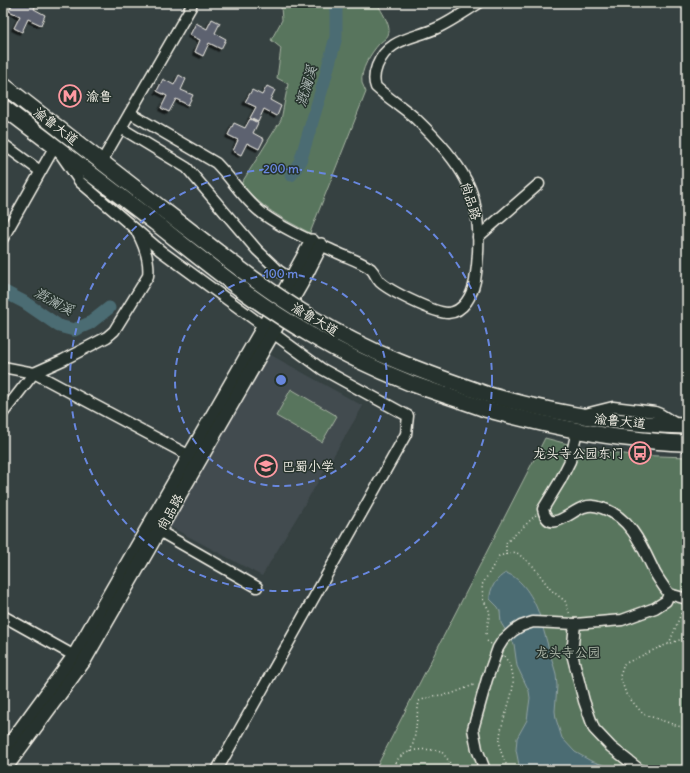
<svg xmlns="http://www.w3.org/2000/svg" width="690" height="773" font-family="Delius,'LXGW WenKai TC',sans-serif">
<defs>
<filter id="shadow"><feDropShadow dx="-2.5" dy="2.5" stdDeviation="0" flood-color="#0009"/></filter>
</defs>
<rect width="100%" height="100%" fill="#364141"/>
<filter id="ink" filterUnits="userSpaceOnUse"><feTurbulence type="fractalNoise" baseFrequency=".025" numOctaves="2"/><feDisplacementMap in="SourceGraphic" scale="8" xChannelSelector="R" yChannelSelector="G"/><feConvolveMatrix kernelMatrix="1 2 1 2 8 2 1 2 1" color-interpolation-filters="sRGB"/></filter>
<g filter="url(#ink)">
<path fill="#424b4f" d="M269,354L363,406L262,576L169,526Z"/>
<g fill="#58755d" stroke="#a6b3a2">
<path d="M283,3H377C381,11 390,23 389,32C388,38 383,40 379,44C371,53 360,70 362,83C363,86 365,89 366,92L310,233C281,218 262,208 241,184L281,120L288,84L277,78L281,48L271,40L282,20L281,7Z"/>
<path d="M291,389L337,416L322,442L276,416Z"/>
<path d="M545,438L587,449L632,455L687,457V770H375Z"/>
</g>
<path fill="#4c6c73" stroke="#8fa1a2" d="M506,573C522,578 534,599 539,614L556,674L557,686L555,711L556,719L562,738L575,752L591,761L607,766L612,770H522L519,765L516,750L517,738L527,720L530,698L529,691L517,666L514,644L501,623L500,611L498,607L490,599C489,589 497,577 506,573Z"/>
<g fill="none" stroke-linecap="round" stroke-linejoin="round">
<g stroke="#4c6c73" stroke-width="13">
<path d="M291,175L300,162L324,82L336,37V3"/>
<path d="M3,291L24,302L59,326L74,330L90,323L109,308"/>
</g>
</g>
<g fill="#5d6270" stroke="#f4f1e8" filter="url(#shadow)">
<path d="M13,3H23L26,5L27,3H37L34,9L45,15L41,25L28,19L22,32L14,28L20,16L9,11Z"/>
<path d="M212,19L220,23L215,33L226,39L221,49L209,43L203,56L195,52L200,40L190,35L196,23L207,29Z"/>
<path d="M179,75L186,79L181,90L193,95L188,105L176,99L169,112L161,108L167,96L157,91L163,79L174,85Z"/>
<path d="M267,86L275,90L270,100L281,106L277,116L264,109L258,122L250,118L256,107L245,102L252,90L262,95Z"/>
<path d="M250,119L258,123L253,133L264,139L259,149L247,143L241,155L233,151L238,140L228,135L234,123L245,128Z"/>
</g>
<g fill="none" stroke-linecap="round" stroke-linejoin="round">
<g stroke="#f4f1e8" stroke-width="13">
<g id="minor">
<path d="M130,113L216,163C233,180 244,200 263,214C285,230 314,242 338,253C349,258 362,262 371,269C375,273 376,278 380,282C390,291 434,313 448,313C464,312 472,295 475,281C480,250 481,207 466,180C454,157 435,137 416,119C404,108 389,99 376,87C373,80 374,74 377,66C388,38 413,39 437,28C452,21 466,11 479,3"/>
<path d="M121,128L187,168L257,250L279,271L291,279"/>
<path d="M3,144L40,171"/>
<path d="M102,161L191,7V3"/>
<path d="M478,237L539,184"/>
<path d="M3,238L55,146L80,182L161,251L322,369L408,416L406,434L217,770"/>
<path d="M3,367L34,373L190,456"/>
<path d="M3,413L34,373L63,360L107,337L114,331L148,276C150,261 144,245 137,232"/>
<path d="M585,414L613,407L655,412L660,414L678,425"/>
<path d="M159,531L257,587"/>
<path d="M669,594L687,599"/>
<path d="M3,616L80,659"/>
<path d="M575,624L572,654L584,701L594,729L611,747L640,770"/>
<path d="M485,770L477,749L473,729L487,679L498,648L503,640L513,631L521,626L533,622L575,624L622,620L655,608L666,601L669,594C664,587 659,580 655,573C643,548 631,517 602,508C597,506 590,505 584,507C570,511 549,536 543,509L560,481L570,461L577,431"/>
</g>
</g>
<g stroke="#f4f1e8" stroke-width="16">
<g id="major">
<path d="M3,753L74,656L291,279L312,241"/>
<path d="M4,770L84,661L301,284L321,245"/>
</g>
</g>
<g stroke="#f4f1e8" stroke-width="18">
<g id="highway">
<path d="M3,85L162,209"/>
<path d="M3,107L153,221"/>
<path d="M489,395C553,413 620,425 687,426"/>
<path d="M485,409C534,422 584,434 635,439C652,441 670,443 687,443"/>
</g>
</g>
<g stroke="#f4f1e8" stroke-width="1.5" stroke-dasharray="1 3" stroke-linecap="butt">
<path d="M506,555V543L537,514"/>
<path d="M687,637L658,648L624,664L620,676L626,694L643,714L687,729"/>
<path d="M491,644L487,641L486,633L490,612L483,599L482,585L499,556L516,552L533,566L551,590L565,601L570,615"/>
<path d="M669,644L684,606"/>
<path d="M504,656C528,686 497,714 500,747C501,754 506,764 509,770"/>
<path d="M410,752C417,736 416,719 419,701L433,696L451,694L476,684"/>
<path d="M392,770C394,767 396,762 398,759C409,747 428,749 441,751L449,761L452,770"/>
</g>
<use href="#minor" stroke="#26332d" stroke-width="10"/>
<use href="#major" stroke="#26332d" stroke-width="13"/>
<use href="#highway" stroke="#26332d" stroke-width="15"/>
<g stroke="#f4f1e8" stroke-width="18" stroke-linecap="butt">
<g id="highway-bridge">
<path d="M162,209C212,247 260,287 314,319C369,353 428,374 489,395"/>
<path d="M153,221C204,261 253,302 309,334C341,353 375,369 410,383C435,392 460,400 485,409"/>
</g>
</g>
<use href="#highway-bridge" stroke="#26332d" stroke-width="15"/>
</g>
</g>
<g fill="none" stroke="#6887de" stroke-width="2" stroke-dasharray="7 5">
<circle cx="281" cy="380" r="106"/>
<circle cx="281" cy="380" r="211"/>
</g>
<defs>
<g id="metro-ring" transform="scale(1.15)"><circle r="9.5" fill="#26332d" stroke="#ff9aa2" stroke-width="1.5"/><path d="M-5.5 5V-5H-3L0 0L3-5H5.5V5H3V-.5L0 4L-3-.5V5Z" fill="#ff9aa2"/></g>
<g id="bus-ring" transform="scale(1.15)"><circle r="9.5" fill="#26332d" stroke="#ff9aa2" stroke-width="1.5"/><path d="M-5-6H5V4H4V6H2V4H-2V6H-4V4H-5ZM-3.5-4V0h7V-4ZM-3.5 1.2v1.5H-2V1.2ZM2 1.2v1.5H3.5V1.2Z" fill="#ff9aa2"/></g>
<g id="school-ring" transform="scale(1.15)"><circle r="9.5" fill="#26332d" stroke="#ff9aa2" stroke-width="1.5"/><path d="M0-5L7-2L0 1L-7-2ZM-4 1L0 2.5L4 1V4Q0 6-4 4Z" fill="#ff9aa2"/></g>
</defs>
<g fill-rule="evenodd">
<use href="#metro-ring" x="70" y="96"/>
<use href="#bus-ring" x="640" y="453"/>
<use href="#school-ring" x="266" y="466"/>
</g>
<g text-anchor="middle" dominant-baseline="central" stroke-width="3" stroke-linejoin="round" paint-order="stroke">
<g font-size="13" fill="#f4f1e8" stroke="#26332d" text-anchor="start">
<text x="86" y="96">渝鲁</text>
<text x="624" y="453" text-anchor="end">龙头寺公园东门</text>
<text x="282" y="466">巴蜀小学</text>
</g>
<g font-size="13" fill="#f4f1e8" stroke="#26332d">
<text transform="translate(56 126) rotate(38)">渝鲁大道</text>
<text transform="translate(471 201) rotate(73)">尚品路</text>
<text transform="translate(315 319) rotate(31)">渝鲁大道</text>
<text transform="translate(620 421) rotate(6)">渝鲁大道</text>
<text transform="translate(170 512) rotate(-60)">尚品路</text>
</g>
<g font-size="13" fill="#b6bfb0" stroke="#26332d">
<text x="568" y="652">龙头寺公园</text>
</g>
<g font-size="14" font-style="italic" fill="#b1bcb9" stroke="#26332d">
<text transform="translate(306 86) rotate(-74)">溉澜溪</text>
<text transform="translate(54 301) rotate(28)">溉澜溪</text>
</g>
</g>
<circle cx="281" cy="380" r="6" fill="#6887de" stroke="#26332d" stroke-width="2"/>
<g font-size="12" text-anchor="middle" font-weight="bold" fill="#6887de" stroke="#26332d" stroke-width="3" stroke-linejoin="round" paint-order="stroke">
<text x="281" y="173">200 m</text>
<text x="281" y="278">100 m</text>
</g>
<rect width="690" height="773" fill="none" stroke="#26332d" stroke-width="16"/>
<rect x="8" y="8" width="674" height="757" fill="none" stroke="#f4f1e8" stroke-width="1.5" filter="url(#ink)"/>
</svg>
